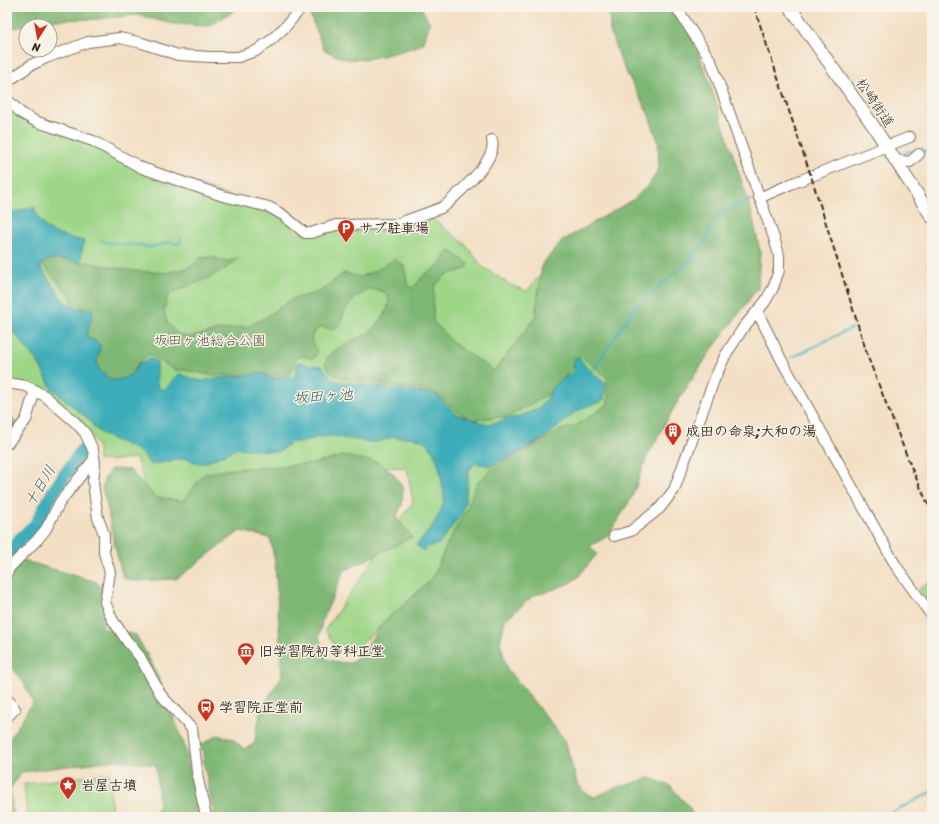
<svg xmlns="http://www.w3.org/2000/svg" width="939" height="824" font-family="Sriracha,'Klee One',sans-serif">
<rect width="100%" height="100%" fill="#f7f3e8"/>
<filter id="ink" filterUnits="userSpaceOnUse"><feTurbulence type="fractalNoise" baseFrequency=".025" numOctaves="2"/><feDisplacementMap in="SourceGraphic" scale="8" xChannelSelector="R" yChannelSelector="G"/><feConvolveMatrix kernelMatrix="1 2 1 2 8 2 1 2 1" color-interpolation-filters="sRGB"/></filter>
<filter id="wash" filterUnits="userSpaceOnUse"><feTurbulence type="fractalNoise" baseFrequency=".012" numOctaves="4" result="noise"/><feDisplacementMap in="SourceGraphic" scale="16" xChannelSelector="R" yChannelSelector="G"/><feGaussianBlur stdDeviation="0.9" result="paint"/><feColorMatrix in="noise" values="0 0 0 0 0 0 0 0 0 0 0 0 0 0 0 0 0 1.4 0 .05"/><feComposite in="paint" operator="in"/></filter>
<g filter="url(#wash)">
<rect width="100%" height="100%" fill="#f3dfc4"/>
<g fill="#9ed688" stroke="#6c8053">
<path d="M7,104L91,145L267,210L285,220L298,233L430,217L465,244L482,266L510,285L527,291L555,257L614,217L615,411L360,645L339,652L325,630L413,502L407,468L320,464L141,521L144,482L136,458C124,459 111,462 98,460V448L88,430L57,402L7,380Z"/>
<path d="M932,581V607L919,589Z"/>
<path d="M109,773L112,817H27L24,784Z"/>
</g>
<g fill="#7eb774" stroke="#5c7049">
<path d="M7,7H236L232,12L209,26L173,24L137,15L98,19L54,20L8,29Z"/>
<path d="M307,7H418L422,9L430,23L423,44C402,51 368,62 347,59C339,58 331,53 324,50Z"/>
<path d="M609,7H679L707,75L751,210L760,251L758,288L710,352L676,404L646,459L632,497L608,536L590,546L597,554L578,577L570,583L544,593L534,595L505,620L500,642L507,669L565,740L577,783L585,793L595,797L612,789L650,778L670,786L689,807L694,817H214L201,745L217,735L233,739L244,749L254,744L261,709L282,676L275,562L270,538L240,531L176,579L135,581L123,578L113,539L107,505L102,489L105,477L111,469L130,470L155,497L183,501L204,474L231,469L312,464L343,456L377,462L393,473L403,488L402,505L396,517L412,537L344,571L322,621L319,637L326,659L337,662L351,663L362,653L384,621L402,607L433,577L446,546L467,508L477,483L495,467L563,429L576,426L608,404L607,377L581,356L555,390L510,416L471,420L454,409L435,392L340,378L330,372L325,364C327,361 328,356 331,354C342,343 359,340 371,331C379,325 392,307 388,297C386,292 381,290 376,290C363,288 351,301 345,311C341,318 341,325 335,330L321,327L315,331L311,338L313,345L318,352L313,359L300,356L296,357L294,367L289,375H209L184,370H175L148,354L127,379L105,387L71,332L72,298L41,263L54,257L135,271L166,273L191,267L200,258C203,258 207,257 210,257C223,259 226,264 240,257C222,275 195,283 172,293L167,298L164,310L167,322L173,330L182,336L191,337L215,331L249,326L267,316L293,299L319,292L344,273L359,277L377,270L394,259L404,266L408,286L413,288L424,275L436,268L450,251L469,264L466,269L446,275L434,287L433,321L453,343L494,371L535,318L542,264L562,241L634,199L651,182L659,168L658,141L648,113L622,64L610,32Z"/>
<path d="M7,415L12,418L17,425L7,438Z"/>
<path d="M11,557L97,582L108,601L102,628L136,635L155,669L185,747L200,817H152L159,804L156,765L116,760L21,772L10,789L14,817H7V743L33,702L24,683L7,661V631L9,621L7,619V572Z"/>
</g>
<path fill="#3dadb9" stroke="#3c6c6c" d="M34,207C43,234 59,235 84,241L80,263C66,260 54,255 41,264V268L64,302L75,308L92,309L93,314L86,336L97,342L100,345C100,351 97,357 97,362C97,370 107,377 112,380C123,381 136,374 138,363L144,362L149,358L157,362V383L158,387L163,390C172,387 171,377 180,374L193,379L202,381L219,378L241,376L262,373L269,378L292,377L295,376L297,371L296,365L298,362L308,365L322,366L328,374L335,381L436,394L456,414L486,424L499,422L506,418L519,417L539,408L546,400L553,386L572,373L574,368V358L580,359L587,368L606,384L604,399L600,402L585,407L574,413L546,437L514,455L491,466L475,463L469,470L465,503L461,515L439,544L428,547L424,551L416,545C428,533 438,520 443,504C445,498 443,489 442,483C440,468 435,444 419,439C412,437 404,437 397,438L395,436L377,442H368L332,436L315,438L304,442H291L279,452L237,448L205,463H195L187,458L150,465C147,461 144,454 140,452C124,441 99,439 89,420L52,389L39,364L7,324V214Z"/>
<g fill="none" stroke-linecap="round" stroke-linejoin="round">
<g stroke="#3dadb9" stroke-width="2">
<path d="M921,151H932"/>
<path d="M902,156L908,151H917"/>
<path d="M101,240L104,242L119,244L137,245L151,247L170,242L179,244L181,239"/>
<path d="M791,358L852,328"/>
<path d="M591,372L631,313L647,296L685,266L694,256L706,240L712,225L720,213L753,199"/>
<path d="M883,817L932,792"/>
</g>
<path stroke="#3dadb9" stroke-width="13" d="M7,555L21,538L36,524L53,492L82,450"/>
</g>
</g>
<g filter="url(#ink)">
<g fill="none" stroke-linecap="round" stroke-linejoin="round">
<g stroke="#7b6958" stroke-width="12">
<g id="minor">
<path d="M7,82L31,65L46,58L88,42L120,38L142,43L178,55L210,57H238L256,51L271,40L286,26L300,9"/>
<path d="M7,99L21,113L35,121L93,141L142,168L223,196L269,207L283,215L305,233H311L336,225L397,224L441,208L447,204C460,191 498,160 492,140"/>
<path d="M895,160L910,162L919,154"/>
<path d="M759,198L791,184L910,137"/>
<path d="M757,311L782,361L896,566L932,616"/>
<path d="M7,383L26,386L45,396L75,422L85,433L93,450L95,464L93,481L95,498L98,518L104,534V553L110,572L105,602L112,619L127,641L140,657L161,695L192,729L198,779L206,817"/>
<path d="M7,444L26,420L35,390"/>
<path d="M614,536L631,531L660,508L674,490L714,380L725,356L743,328L765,302L773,288L779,270V255L774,238L711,61L676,7"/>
<path d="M7,573L10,567L37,540L46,529L60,502L94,459"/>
<path d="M7,699L15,709L7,717"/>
</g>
</g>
<g stroke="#7b6958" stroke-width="14">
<path id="major" d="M790,7L872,124L932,217"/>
</g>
<use href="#minor" stroke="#fff" stroke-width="10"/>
<use href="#major" stroke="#fff" stroke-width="12"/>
<path stroke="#3b2a1e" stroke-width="2" stroke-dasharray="6 3" stroke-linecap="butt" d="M754,7L811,176L869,360L912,469L932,513"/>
</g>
</g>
<defs>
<g id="parking-pin" transform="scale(0.9)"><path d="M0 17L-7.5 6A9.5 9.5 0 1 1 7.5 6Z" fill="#c8321e" stroke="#f7f3e8"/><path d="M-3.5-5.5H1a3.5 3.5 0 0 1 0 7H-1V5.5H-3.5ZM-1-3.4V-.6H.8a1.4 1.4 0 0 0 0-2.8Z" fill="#fff"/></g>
<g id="building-pin" transform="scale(0.9)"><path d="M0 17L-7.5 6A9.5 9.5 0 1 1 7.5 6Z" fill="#c8321e" stroke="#f7f3e8"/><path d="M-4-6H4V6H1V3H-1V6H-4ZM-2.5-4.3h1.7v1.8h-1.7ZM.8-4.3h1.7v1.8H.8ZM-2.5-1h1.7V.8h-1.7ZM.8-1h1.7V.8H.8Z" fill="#fff"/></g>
<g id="museum-pin" transform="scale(0.9)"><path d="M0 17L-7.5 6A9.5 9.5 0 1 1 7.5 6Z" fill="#c8321e" stroke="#f7f3e8"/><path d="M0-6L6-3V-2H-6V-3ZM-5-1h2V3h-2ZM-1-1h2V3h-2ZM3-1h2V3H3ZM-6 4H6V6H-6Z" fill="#fff"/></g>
<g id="bus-pin" transform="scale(0.9)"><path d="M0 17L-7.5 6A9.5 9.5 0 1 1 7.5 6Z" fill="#c8321e" stroke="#f7f3e8"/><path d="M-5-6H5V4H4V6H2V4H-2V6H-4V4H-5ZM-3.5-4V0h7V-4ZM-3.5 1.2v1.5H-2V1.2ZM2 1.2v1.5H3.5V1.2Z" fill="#fff"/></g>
<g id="sight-pin" transform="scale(0.9)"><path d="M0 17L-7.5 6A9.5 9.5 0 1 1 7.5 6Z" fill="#c8321e" stroke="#f7f3e8"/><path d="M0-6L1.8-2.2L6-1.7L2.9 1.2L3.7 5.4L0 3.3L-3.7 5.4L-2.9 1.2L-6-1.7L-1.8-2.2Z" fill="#fff"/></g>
</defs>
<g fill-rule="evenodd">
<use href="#parking-pin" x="346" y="228"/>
<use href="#building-pin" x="673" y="431"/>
<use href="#museum-pin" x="246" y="651"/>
<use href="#bus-pin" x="206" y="707"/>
<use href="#sight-pin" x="68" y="785"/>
</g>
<g text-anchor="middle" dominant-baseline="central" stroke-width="3" stroke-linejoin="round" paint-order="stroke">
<g font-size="14" fill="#3b2a1e" stroke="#f7f3e8">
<text transform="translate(875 103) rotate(56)">松崎街道</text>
</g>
<g font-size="14" font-weight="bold" fill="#3b2a1e" stroke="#f7f3e8" text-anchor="start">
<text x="359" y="228">サブ駐車場</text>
<text x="686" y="431">成田の命泉;大和の湯</text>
<text x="259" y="651">旧学習院初等科正堂</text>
<text x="219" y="707">学習院正堂前</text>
<text x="81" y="785">岩屋古墳</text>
</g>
<g font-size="14" fill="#545538" stroke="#f7f3e8">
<text x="210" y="340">坂田ヶ池総合公園</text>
</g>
<g font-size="15" font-style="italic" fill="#3c5854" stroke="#f7f3e8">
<text transform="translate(323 396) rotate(-4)">坂田ヶ池</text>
<text transform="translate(40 486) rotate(-59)">十日川</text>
</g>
</g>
<rect width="939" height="824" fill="none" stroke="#f7f3e8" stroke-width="24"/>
<g transform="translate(38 38) rotate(191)"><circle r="19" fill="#f7f3e8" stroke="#aca397"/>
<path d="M0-3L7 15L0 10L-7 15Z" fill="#c8321e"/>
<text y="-6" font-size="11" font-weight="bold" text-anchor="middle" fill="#3b2a1e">N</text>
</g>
</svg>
